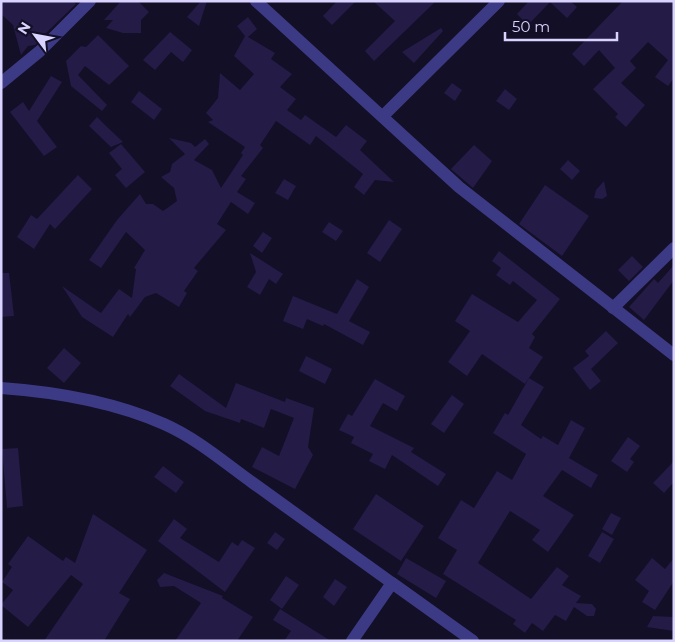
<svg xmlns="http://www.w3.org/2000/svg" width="675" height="642" font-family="Montserrat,sans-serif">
<rect width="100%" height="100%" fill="#130f26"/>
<g fill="#241b47">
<path d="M1,1H73L76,4L46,33L40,34L41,39L35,45L28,46L21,55L13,25L1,14Z"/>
<path d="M121,1H138L149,12L141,20V33H123L106,28L113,20H104Z"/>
<path d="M201,1H207L199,26L187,17Z"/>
<path d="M337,1H356L332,25L323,16Z"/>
<path d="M373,1H436L374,61L365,51L395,21Z"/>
<path d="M529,1H570L577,7L567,18L550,2L528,25L517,14Z"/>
<path d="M623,1H674V78L668,86L655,77L668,60L648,42L630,61L636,68L621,83L645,105L626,127L615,117L618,114L593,89L615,68L599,50L584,66L572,54Z"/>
<path d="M248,17L257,29L248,37L275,53L271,59L292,74L280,87L296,99L287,110L301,120L305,115L336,137L346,125L367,141L360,150L394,182L375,180L364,195L354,187L363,174L316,136L310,145L276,121L260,145L263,148L241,176L246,179L237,192L255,203L248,214L231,202L217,224L226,230L194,268L198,271L184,291L187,293L179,307L156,293L145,297L130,317L128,314L113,337L82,317L62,286L101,313L119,289L132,298L136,269L134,268L145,250L126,232L101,268L89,260L117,220L140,194L146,204H153L163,211L177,201L174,188L161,177L170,172L172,164L185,154L169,138L191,143L195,147L205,139L209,144L194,160L212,170L221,188L243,155L241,153L245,147L208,122L213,120L206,113L218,98L220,73L240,90L254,74L234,56L245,36L237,26Z"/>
<path d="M441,28L443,31L414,63L402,52Z"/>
<path d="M170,32L192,50L183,62L171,52L155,70L143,60Z"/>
<path d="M98,35L129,66L109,85L85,66L78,75L107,105L102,111L71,86L66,61L81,46L86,47Z"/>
<path d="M51,76L62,82L37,121L57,147L44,156L10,112L23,102L29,111Z"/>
<path d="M452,83L462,90L455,101L444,93Z"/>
<path d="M505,89L517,99L509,110L496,101Z"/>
<path d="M139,91L162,109L154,120L131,102Z"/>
<path d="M97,117L105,125L123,142L111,147L89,126Z"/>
<path d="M121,144L145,172L126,188L115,175L122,169L109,153Z"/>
<path d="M474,145L492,161L473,188L451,169Z"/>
<path d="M568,160L580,171L572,180L560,169Z"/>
<path d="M78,175L92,189L55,229L50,224L34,249L17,237L31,215L37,219Z"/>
<path d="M284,179L296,186L288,200L275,193Z"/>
<path d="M604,181L607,196L602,199L594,198L596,190Z"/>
<path d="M545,185L589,216L562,256L519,224Z"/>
<path d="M389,220L402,229L380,262L367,253Z"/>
<path d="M329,222L343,231L336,241L322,232Z"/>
<path d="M263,232L272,238L262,253L253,246Z"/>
<path d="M499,251L560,299L532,334L535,337L529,348L543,357L525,384L482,354L467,376L448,362L470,331L455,321L472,294L518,322L537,300L513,281L510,285L496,275L501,268L492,261Z"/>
<path d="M250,253L283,274L276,284L269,279L260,295L247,287L256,272Z"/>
<path d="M632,256L643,267L629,281L618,270Z"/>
<path d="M674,265V280L644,320L629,307L654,279L658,283Z"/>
<path d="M1,273H9L14,316L1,317Z"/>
<path d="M357,279L369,287L349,321L370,332L363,345L324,324L323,326L307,319L303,329L283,321L293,296L337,314Z"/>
<path d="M606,331L618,343L591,369L601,381L590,390L573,368L589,356L585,351Z"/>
<path d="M64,348L81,363L64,383L47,368Z"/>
<path d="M306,356L332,369L325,384L299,371Z"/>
<path d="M179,374L226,408L236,383L285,402L286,398L314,408L308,447L313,455L295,489L252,467L262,447L279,456L294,418L271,409L264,428L241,419L240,423L205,411L170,386Z"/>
<path d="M529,378L544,387L521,425L541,439L543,436L558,445L571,420L585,428L569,458L598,475L591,488L562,470L543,496L574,515L548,552L532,540L540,530L510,511L478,563L531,599L557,567L569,576L562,585L581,596L576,603L592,604L596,609L594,616H587L574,607L566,621L555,615L543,631L532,623L525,633L513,624L516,620L443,574L457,550L438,538L461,500L474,508L497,471L512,480L526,454L493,433L505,413L508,415Z"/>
<path d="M375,379L405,396L397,411L383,403L370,426L414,448L411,452L446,474L438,486L392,455L385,469L369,461L373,454L351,443L354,437L339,430L348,414L352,416Z"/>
<path d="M452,395L464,404L444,433L431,424Z"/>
<path d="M628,437L640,446L630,459L634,462L627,472L611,461Z"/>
<path d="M18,448L23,506L7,508L2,449Z"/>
<path d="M674,461V482L664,493L653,483Z"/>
<path d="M163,466L184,482L176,493L154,477Z"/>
<path d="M376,494L424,526L401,561L353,529Z"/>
<path d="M611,513L621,518L612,535L602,529Z"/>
<path d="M93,514L147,550L119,593L130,599L104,641H44L83,584L71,575L28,627L1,605L13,590L2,582L12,567L8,564L28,536L63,561L66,557L75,563Z"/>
<path d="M174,519L187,529L180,538L219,562L232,542L238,546L242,540L255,548L225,592L158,541Z"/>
<path d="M275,532L285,539L277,550L267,543Z"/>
<path d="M602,532L614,539L600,563L588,556Z"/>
<path d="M406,558L446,581L436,598L397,574Z"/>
<path d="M652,558L665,569L674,558V581L655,610L642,602L649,591L635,580Z"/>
<path d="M164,573L223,596L222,598L253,617L237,641H175L201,603L174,586L160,587L157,580Z"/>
<path d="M286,576L299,585L282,609L270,600Z"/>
<path d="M335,579L347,587L334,606L323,597Z"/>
<path d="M280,609L331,641H284L291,631L273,620Z"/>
<path d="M653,616L674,617V631L647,627Z"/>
</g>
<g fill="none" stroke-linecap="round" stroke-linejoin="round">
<g stroke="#3d3a85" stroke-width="12">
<path d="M256,1L459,187L674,355"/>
<path d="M1,83L40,51L90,1"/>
<path d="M383,116L499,1"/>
<path d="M613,308L674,248"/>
<path d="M1,388C57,392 112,401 164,424C196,438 225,463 253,483C299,516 346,550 392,583"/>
</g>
<path stroke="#3d3a85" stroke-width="12" d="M352,641L392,583L473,641"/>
</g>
<rect width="675" height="642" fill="none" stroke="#d9d4ff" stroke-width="5"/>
<g transform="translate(35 35) rotate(302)" stroke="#130f26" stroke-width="4" paint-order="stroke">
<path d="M0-4L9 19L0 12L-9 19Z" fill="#d9d4ff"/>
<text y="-8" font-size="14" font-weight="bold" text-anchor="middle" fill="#d9d4ff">N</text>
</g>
<path d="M505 32v8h112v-8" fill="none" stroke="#d9d4ff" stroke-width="2.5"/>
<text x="512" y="32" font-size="15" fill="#d9d4ff" stroke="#130f26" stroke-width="4" paint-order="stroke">50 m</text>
</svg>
